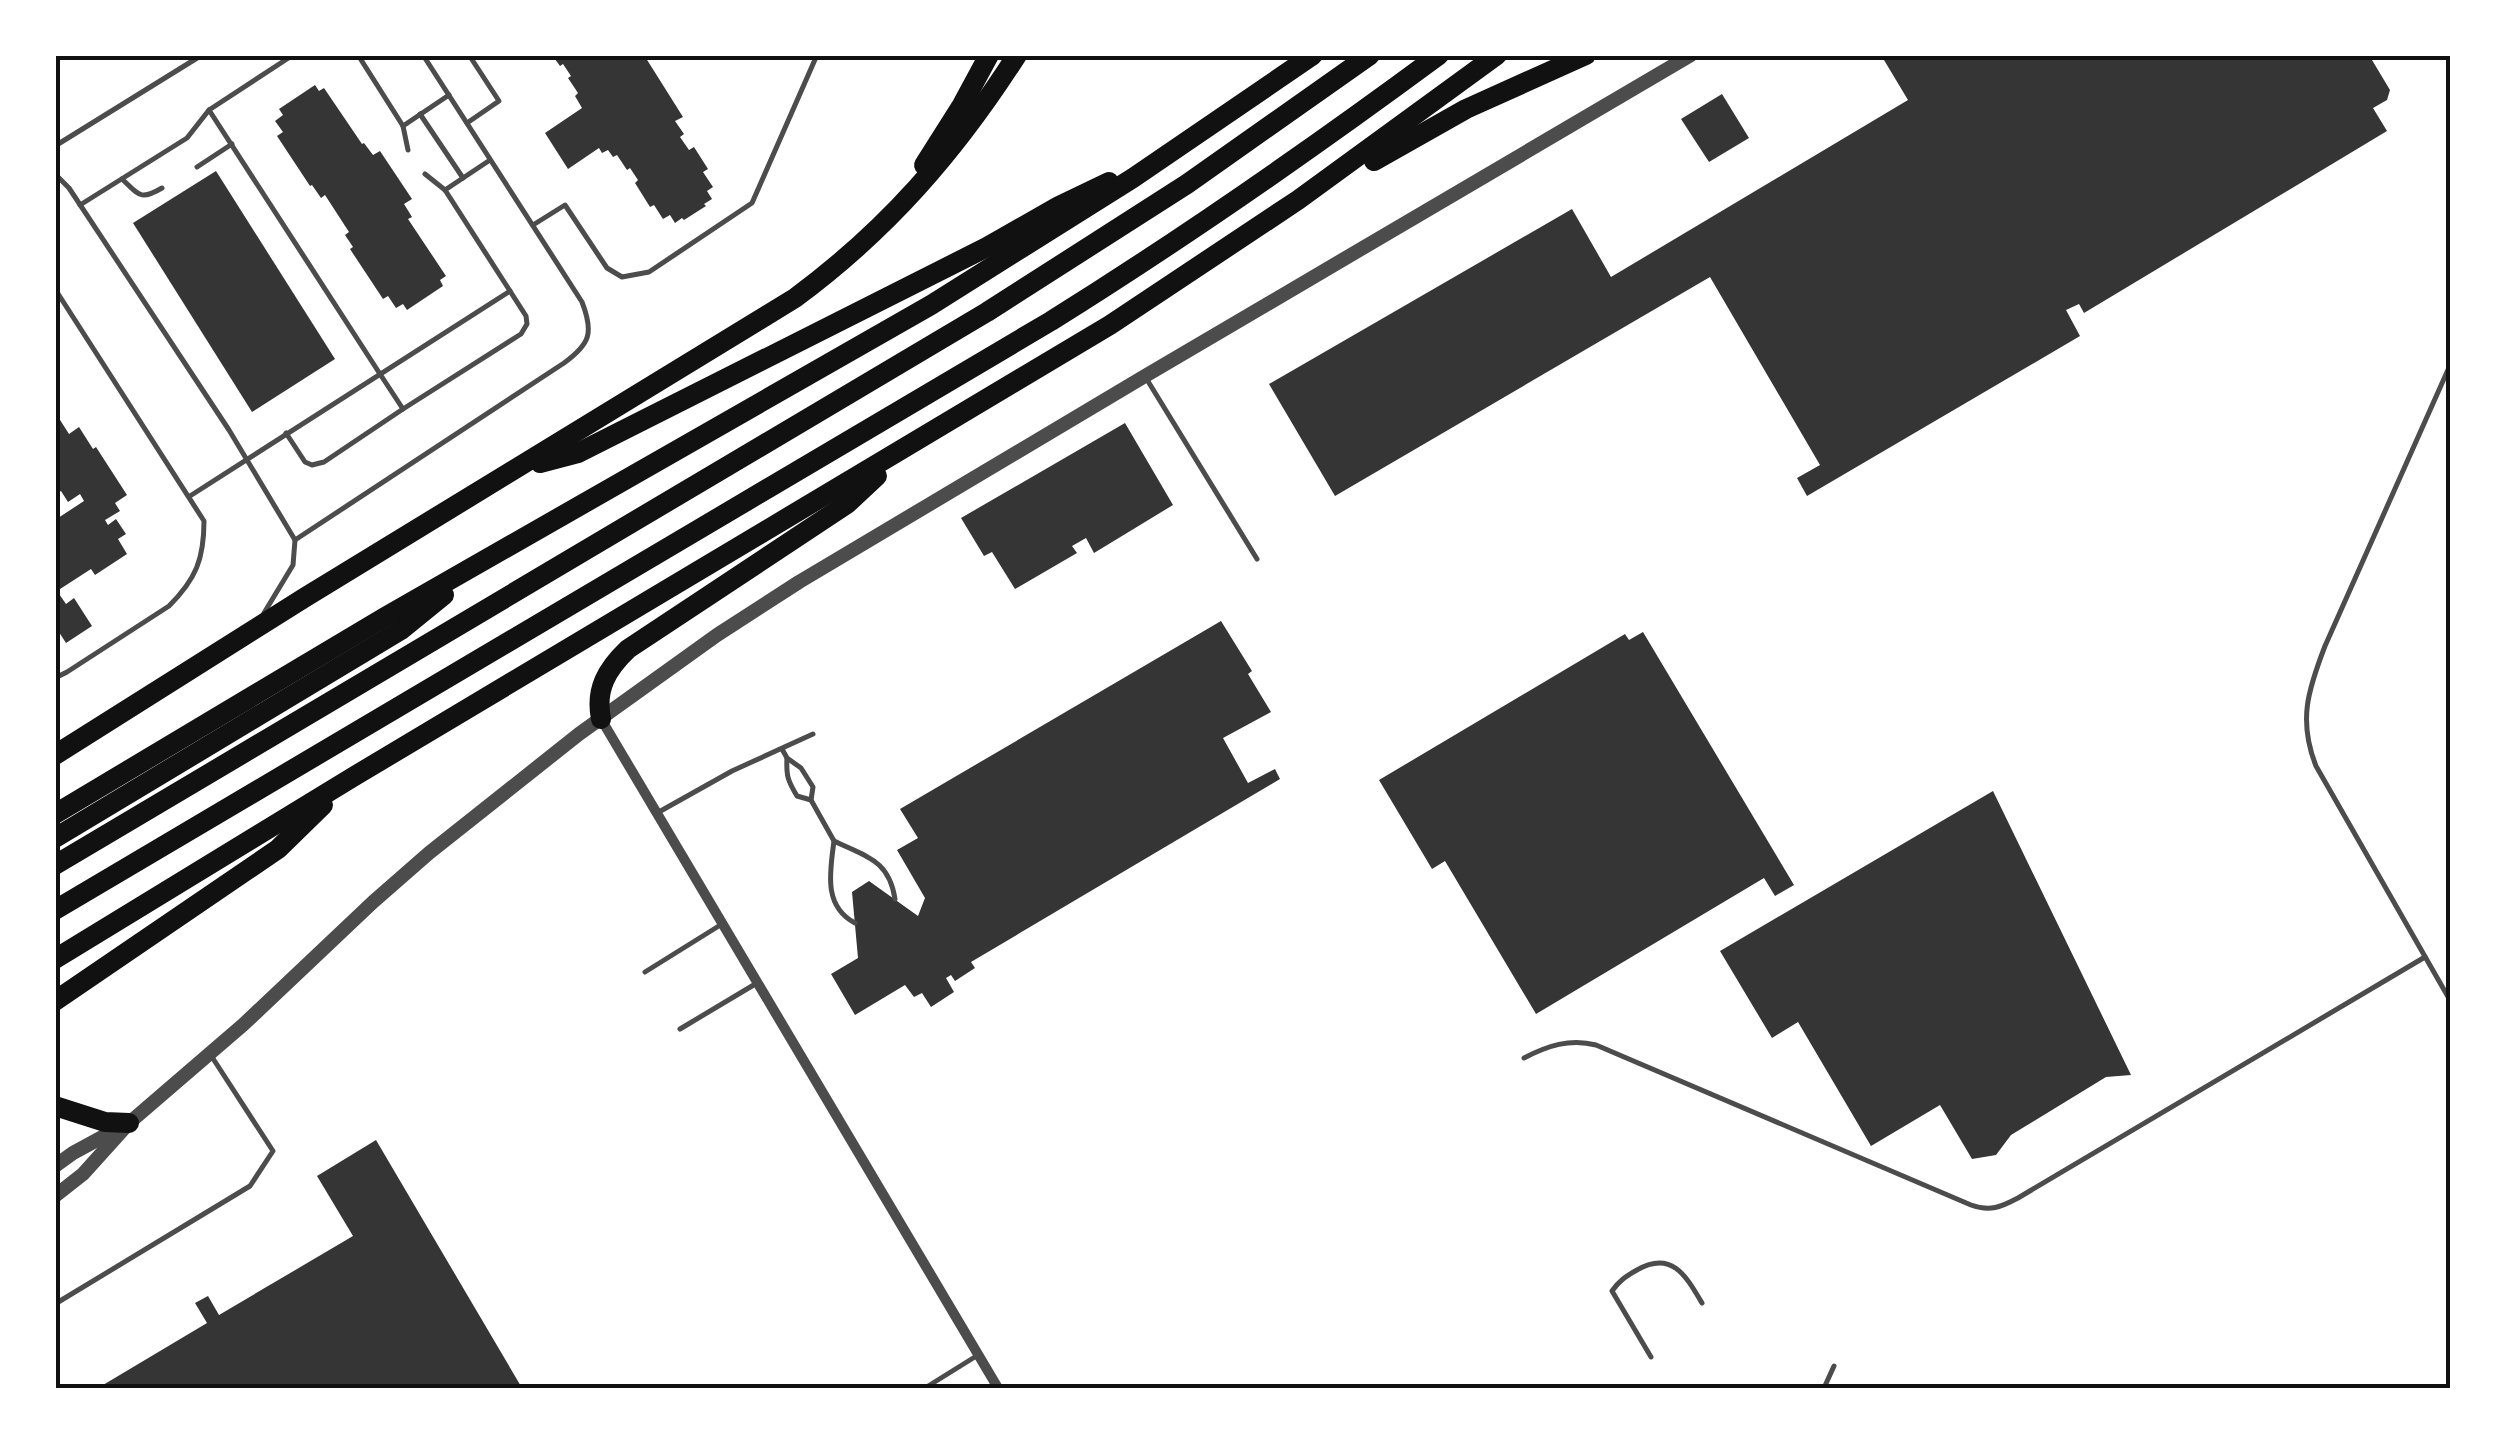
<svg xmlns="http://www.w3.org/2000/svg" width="2506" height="1443" font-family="'Roboto Serif',serif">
<rect width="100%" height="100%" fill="#fff"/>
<g fill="#353535">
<path d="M552,55H644L683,117L675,121L684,134L680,137L689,150L694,147L708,169L703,172L713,187L707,191L712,199L704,204L706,206L684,220L682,218L675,223L670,215L663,219L654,205L650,207L635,183L638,180L630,168L627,170L617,155L613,157L608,150L602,153L599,148L568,169L545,133L582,108L575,96L578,93L568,78L571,76L563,64L560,66Z"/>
<path d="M1881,55H2369L2390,90L2387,100L2373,108L2387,131L2084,313L2079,304L2066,310L2080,336L1807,496L1797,478L1820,465L1710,277L1335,496L1269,384L1572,209L1611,277L1908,100Z"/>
<path d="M315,85L319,91L324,88L362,144L364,143L373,155L380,151L412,199L404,204L412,217L408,219L446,276L440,280L443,286L407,310L403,304L396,308L388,296L383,299L350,249L353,247L345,235L349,232L325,195L321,198L312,185L310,186L277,136L283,132L275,121L283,115L279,109Z"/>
<path d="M1722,94L1749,138L1709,162L1681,119Z"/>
<path d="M216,171L335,359L252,412L133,223Z"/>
<path d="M55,412L69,434L79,427L93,449L96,447L127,495L115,503L120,511L105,520L108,525L116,519L126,534L118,539L127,554L95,575L91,569L57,591L66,604L74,598L92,626L66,643L55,626V520L84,501L80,494L68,502L61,491L55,494Z"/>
<path d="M1125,423L1173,505L1094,553L1086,538L1072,546L1077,553L1015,589L992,552L984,556L961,518Z"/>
<path d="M1221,621L1252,671L1248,674L1271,712L1223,738L1248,783L1275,769L1280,779L971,962L975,968L955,981L951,975L946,978L954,992L931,1007L922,993L914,997L905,985L855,1015L831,974L858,958L852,892L869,881L918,916L925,898L897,850L918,838L900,809Z"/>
<path d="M1643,632L1794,885L1775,896L1764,878L1536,1014L1445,861L1432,869L1379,780L1625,634L1629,640Z"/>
<path d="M1993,791L2131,1075L2106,1077L2011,1135L1996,1155L1972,1159L1940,1105L1871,1146L1798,1022L1772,1038L1720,951Z"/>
<path d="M376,1140L522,1388H98L207,1323L195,1303L208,1296L219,1315L353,1236L317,1176Z"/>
</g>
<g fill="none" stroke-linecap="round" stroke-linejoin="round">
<g stroke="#4c4c4c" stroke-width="5">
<path d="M358,55L403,126L408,150"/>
<path d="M2449,92L2451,97"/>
<path d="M420,114L463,178"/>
<path d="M467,123L499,101L469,55"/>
<path d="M403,126L449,95"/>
<path d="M55,146L202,55"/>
<path d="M197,167L232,144"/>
<path d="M55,174L69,188L229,430L295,540L293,565L264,613"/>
<path d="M425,174L445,190L510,291"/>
<path d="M122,179C139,195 140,201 162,188"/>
<path d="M445,190L490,160"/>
<path d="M80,205L187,138L209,110"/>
<path d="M533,225L565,205L607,268L622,277L649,272L752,203L817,55"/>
<path d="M55,289L204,521C204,559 196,579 169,606L67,672L55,678"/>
<path d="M2451,363L2325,646C2308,690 2298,721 2316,766L2451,1002"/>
<path d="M1146,378L1257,559"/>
<path d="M286,433L305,462L312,465L324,462L403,409"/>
<path d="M190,496C296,427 403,359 510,291L526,316L527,324L521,334L403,409L380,374L209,110L293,55"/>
<path d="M295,540L564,363C590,344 594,333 582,302L423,55"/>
<path d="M782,749L787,758L801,768L813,787L811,800L834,841"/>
<path d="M787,758C786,776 788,781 797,796L811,800"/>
<path d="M657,813L732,771L813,734"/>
<path d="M855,923C823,906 830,872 834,841C867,857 889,860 895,899"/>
<path d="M645,972L722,924"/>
<path d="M680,1029L757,983"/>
<path d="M1524,1058C1547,1046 1570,1038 1596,1045L1971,1205C1990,1212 2001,1207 2018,1198L2425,957"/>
<path d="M55,1304L250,1186L273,1151L212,1057"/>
<path d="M1651,1357L1612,1291C1619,1281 1626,1276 1637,1270C1672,1250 1686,1276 1702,1303"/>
<path d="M925,1388L978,1355"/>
<path d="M1824,1388L1834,1366"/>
</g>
<path stroke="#4c4c4c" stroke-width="10" d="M601,719L998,1388"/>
<g stroke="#4c4c4c" stroke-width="14">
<path d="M55,1166L73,1153L119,1128"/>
<path d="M55,1196L83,1174L129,1123L244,1024L373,902L429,853L579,734L717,635L799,582L1145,376L1691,55"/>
</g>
<g stroke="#111" stroke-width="20">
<path d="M1374,161L1466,109L1586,55"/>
<path d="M924,165L962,105L989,55"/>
<path d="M540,463L578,453L987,247L1059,206L1109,182"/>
<path d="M601,719C595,689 607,669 628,649L847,504L877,476"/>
<path d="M55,755L304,598L795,298C887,230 955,152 1017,55"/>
<path d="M55,814L385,617L931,305L1133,178L1313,55"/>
<path d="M55,838L401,630L444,595"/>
<path d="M55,865L987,312L1187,184L1370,55"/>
<path d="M55,910L1051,321C1184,238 1313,148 1439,55"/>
<path d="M55,959L353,777L1110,325L1298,200L1497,55"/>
<path d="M55,1001L278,849L323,805"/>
<path d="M55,1106L105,1122L129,1123"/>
</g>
</g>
<rect width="2506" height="1443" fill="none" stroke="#ffffff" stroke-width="115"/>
<rect x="58" y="58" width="2390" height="1328" fill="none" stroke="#111" stroke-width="4"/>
</svg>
